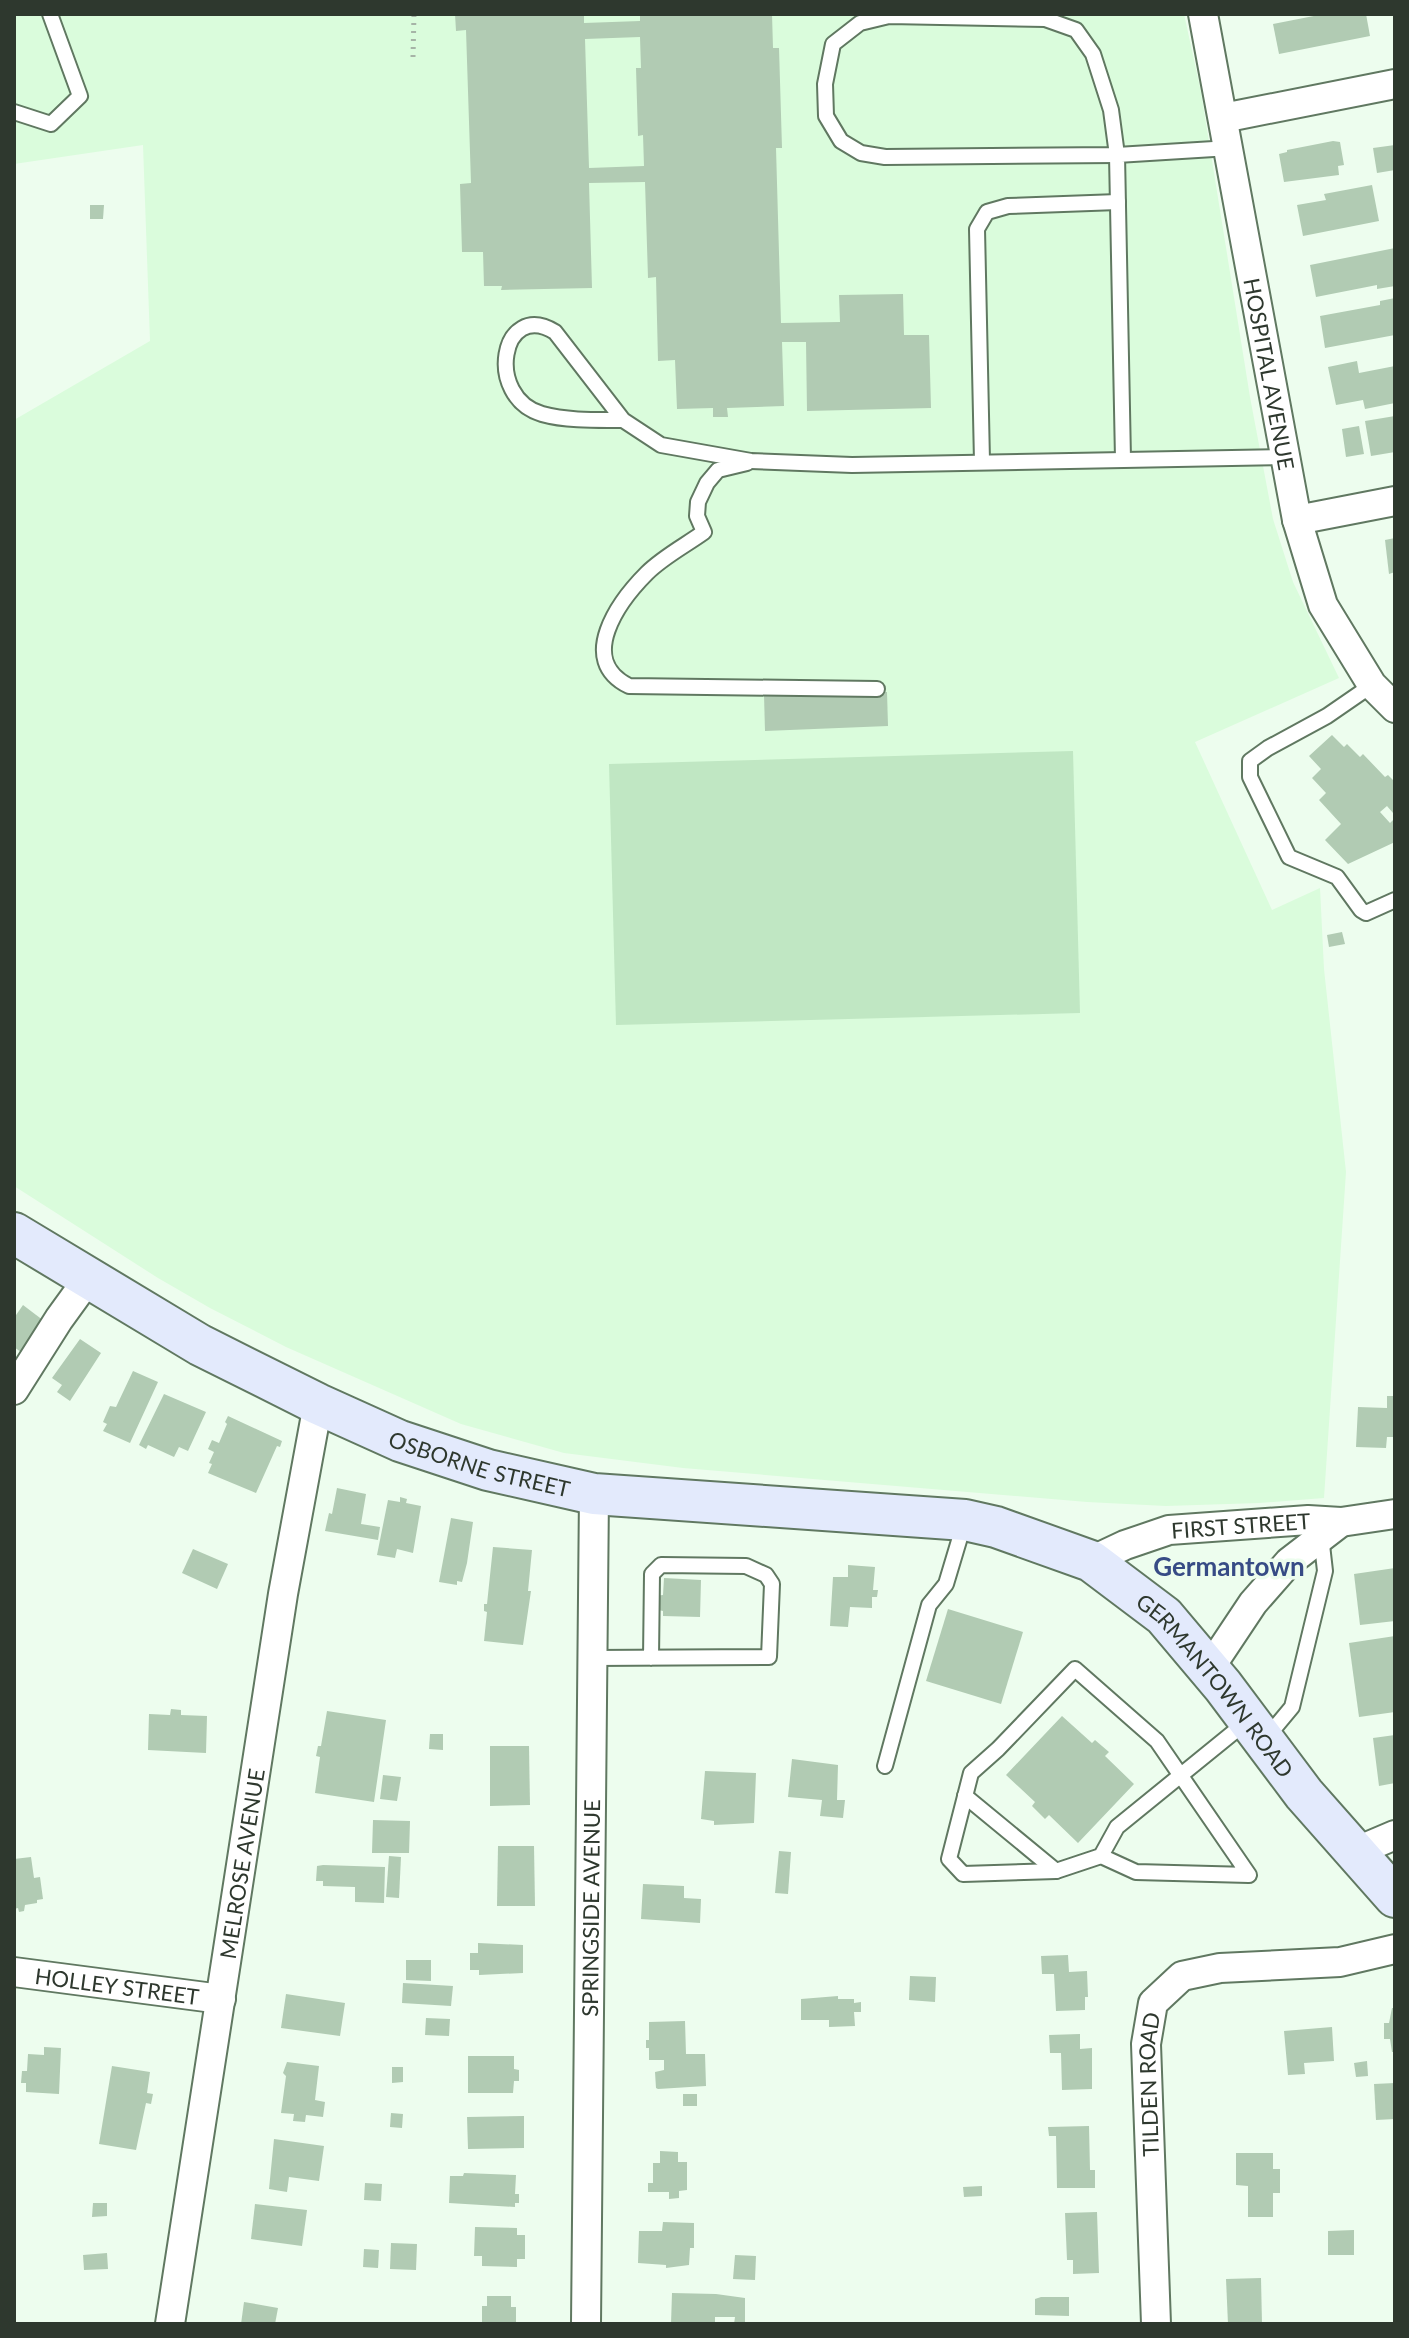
<svg xmlns="http://www.w3.org/2000/svg" width="1409" height="2338" font-family="Lato,sans-serif">
<rect width="100%" height="100%" fill="#edfdee"/>
<path fill="#dafcdc" d="M14,14H1184L1201,92L1250,397L1273,519L1293,582L1339,678L1195,742L1272,910L1320,888L1324,969L1346,1172L1324,1498L1259,1503L1166,1506L1087,1502L683,1468L564,1453L461,1424L286,1347L210,1308L158,1278L14,1186V420L150,341L143,145L14,164Z"/>
<path fill="#c0e7c3" d="M1073,751L1080,1013L616,1025L609,764Z"/>
<g fill="#b1cbb3" fill-rule="evenodd">
<path d="M455,14H584V23L640,21V14H772L773,48H779L782,148H776L781,323L840,322L839,295L903,294L904,335H929L931,408L807,411L806,342H782L784,406L727,408L728,417H713V408L677,409L675,360L658,361L656,277L648,278L645,182L589,183L592,288L501,290L502,286H484L483,252H462L460,184L471,183L466,30L456,31ZM640,37L641,68H636L638,136L643,135L644,166L589,168L585,39Z"/>
<path d="M1324,14H1366L1370,36L1279,54L1273,24Z"/>
<path d="M1333,141L1340,142L1341,148L1344,165L1338,166L1339,175L1284,182L1279,154L1287,152V150Z"/>
<path d="M1395,145V170L1377,173L1373,148Z"/>
<path d="M1372,185L1379,221L1303,236L1297,205L1326,200L1324,194Z"/>
<path d="M90,205H104L103,219H90Z"/>
<path d="M1395,248V286L1377,289V285L1316,297L1310,265Z"/>
<path d="M1395,298V335L1325,348L1320,316L1380,305V301Z"/>
<path d="M1357,361L1359,373L1395,366V403L1365,409L1363,400L1336,405L1328,367Z"/>
<path d="M1395,416V452L1371,456L1365,421Z"/>
<path d="M1359,426L1364,454L1346,457L1342,429Z"/>
<path d="M1395,538V572L1389,574L1385,540Z"/>
<path d="M887,692L888,726L765,731L764,695Z"/>
<path d="M1332,735L1344,747L1347,744L1360,757L1363,754L1385,777L1388,775L1395,782V811L1393,813L1387,806L1380,812L1390,823L1395,818V842L1348,864L1325,840L1341,824L1319,800L1326,793L1312,778L1321,769L1309,756Z"/>
<path d="M1342,932L1345,944L1329,947L1327,935Z"/>
<path d="M23,1305L48,1324L25,1355L14,1347V1318Z"/>
<path d="M80,1339L101,1353L70,1401L57,1392L62,1385L52,1378Z"/>
<path d="M133,1371L158,1382L130,1443L103,1431L107,1424L103,1422L110,1406L116,1407Z"/>
<path d="M164,1394L206,1412L188,1451L179,1447L174,1457L148,1445L146,1449L139,1445Z"/>
<path d="M1387,1396H1395V1437H1387L1386,1448L1356,1447L1358,1407L1387,1408Z"/>
<path d="M228,1416L282,1441L280,1447L277,1446L256,1493L208,1473L212,1464L209,1463L214,1452L208,1449L212,1440L219,1443L227,1424L225,1422Z"/>
<path d="M337,1488L366,1494L361,1524L380,1527L378,1540L325,1531L329,1513L332,1514Z"/>
<path d="M400,1497L407,1499L406,1503L421,1506L413,1553L397,1549L395,1558L377,1555L388,1500L400,1502Z"/>
<path d="M451,1518L473,1522L467,1563L462,1582L457,1581V1585L439,1582Z"/>
<path d="M493,1547L532,1550L528,1591H531L523,1645L484,1641L487,1612L484,1611V1604H487Z"/>
<path d="M193,1549L228,1564L217,1589L182,1573Z"/>
<path d="M848,1565L875,1567L873,1590H878L877,1597H872V1608L850,1607L848,1627L830,1626L833,1577H848Z"/>
<path d="M1395,1568V1621L1360,1625L1354,1574Z"/>
<path d="M664,1578L701,1580L700,1617L663,1616V1611L654,1609V1596L663,1595Z"/>
<path d="M948,1609L1023,1632L1001,1704L926,1681Z"/>
<path d="M1395,1636V1712L1359,1717L1349,1643Z"/>
<path d="M171,1709L181,1710V1715L207,1716L206,1753L148,1750L149,1714L170,1715Z"/>
<path d="M327,1711L386,1720L374,1802L315,1793L320,1757L316,1756L318,1746H321Z"/>
<path d="M1062,1716L1092,1743L1095,1740L1109,1752L1105,1756L1134,1784L1078,1843L1049,1815L1045,1819L1032,1806L1035,1802L1006,1775Z"/>
<path d="M430,1734H443V1750L429,1749Z"/>
<path d="M1395,1735V1783L1379,1786L1373,1738Z"/>
<path d="M490,1746H529L530,1805L490,1806Z"/>
<path d="M792,1759L838,1765L837,1800H845L843,1818L820,1816L822,1800L788,1797Z"/>
<path d="M705,1771L756,1773L754,1823L714,1825V1821L701,1819Z"/>
<path d="M383,1775L401,1777L397,1801L380,1799Z"/>
<path d="M373,1820L410,1821L409,1853H372Z"/>
<path d="M498,1846H534L535,1906H497Z"/>
<path d="M779,1851L791,1852L788,1894L775,1893Z"/>
<path d="M389,1856L401,1857L399,1898L386,1897Z"/>
<path d="M31,1857L34,1878L40,1877L43,1899L37,1900V1903L25,1905L24,1911L19,1912L18,1908L14,1909V1859Z"/>
<path d="M323,1865L385,1867L384,1903L355,1902V1887L323,1886V1881H316L317,1866Z"/>
<path d="M643,1884L684,1886V1898L701,1899L700,1923L641,1919Z"/>
<path d="M478,1943L523,1945V1973L479,1975V1970H470V1953H478Z"/>
<path d="M1068,1955L1069,1972L1087,1971L1088,1997H1085V2010L1056,2011L1054,1974H1042L1041,1956Z"/>
<path d="M406,1960H431V1981L406,1980Z"/>
<path d="M910,1976L936,1977L935,2002L909,2000Z"/>
<path d="M403,1983L453,1986L451,2006L402,2003Z"/>
<path d="M286,1994L345,2003L340,2036L281,2028Z"/>
<path d="M838,1996V1999H854V2003L861,2002V2012H854L855,2026L829,2027V2020H801V1999Z"/>
<path d="M1392,2008H1395V2052H1392L1390,2039H1384V2023H1389Z"/>
<path d="M426,2018L450,2019L449,2036L425,2035Z"/>
<path d="M685,2021L686,2054H705L706,2086L658,2089L656,2088L655,2072L664,2070V2060H649V2048H646V2040H649V2022Z"/>
<path d="M1332,2027L1334,2061L1304,2063L1305,2074L1288,2075L1284,2031Z"/>
<path d="M1080,2034V2049L1092,2048V2089L1062,2090L1061,2053H1050L1049,2035Z"/>
<path d="M44,2047L61,2048L59,2094L26,2092V2083H21L22,2071H27L28,2054L44,2055Z"/>
<path d="M468,2056H514V2069L519,2070V2081H514L513,2093H468Z"/>
<path d="M1367,2061L1368,2076L1356,2077L1354,2063Z"/>
<path d="M287,2062L319,2066L315,2100L325,2102L323,2117L306,2115L305,2122L293,2121L294,2114L281,2113L286,2076L283,2073Z"/>
<path d="M112,2066L150,2072L147,2093L153,2094L151,2104L146,2103L136,2150L99,2144Z"/>
<path d="M392,2067H403V2082L392,2083Z"/>
<path d="M1395,2083V2119L1376,2120L1374,2084Z"/>
<rect x="683" y="2094" width="14" height="12"/>
<path d="M391,2113L403,2114L402,2128L390,2127Z"/>
<path d="M524,2116V2148L468,2149L467,2117Z"/>
<path d="M1089,2126L1090,2170H1095V2188H1057L1056,2136H1049L1048,2127Z"/>
<path d="M274,2139L324,2146L319,2181L289,2177L287,2192L269,2189Z"/>
<path d="M660,2151L678,2152V2162H687V2190L679,2191V2198L669,2199V2192H648V2183H653V2163H660Z"/>
<path d="M1236,2153H1273V2169H1280V2193H1273V2217H1248V2186L1236,2185Z"/>
<path d="M464,2173L516,2175L515,2194H519V2203H515V2207L449,2203L450,2176H463Z"/>
<path d="M365,2183L382,2184L381,2201L364,2200Z"/>
<path d="M982,2186V2196L964,2197L963,2187Z"/>
<path d="M93,2203H107V2216L92,2217Z"/>
<path d="M255,2204L307,2210L302,2246L251,2239Z"/>
<path d="M1097,2212L1099,2273L1073,2274V2260H1067L1065,2213Z"/>
<path d="M663,2222L694,2223V2248H690L689,2265L666,2268V2265L638,2263L639,2231H662Z"/>
<path d="M475,2227L517,2228V2235H525V2259H517V2267L482,2266V2256H474Z"/>
<path d="M1354,2230V2255H1328V2231Z"/>
<path d="M391,2243L417,2244L416,2270L390,2269Z"/>
<path d="M364,2249L379,2250L378,2268L363,2267Z"/>
<path d="M107,2253L108,2269L84,2270L83,2255Z"/>
<path d="M735,2255L756,2256L755,2280L733,2279Z"/>
<path d="M1261,2278L1262,2324H1228L1226,2279Z"/>
<path d="M672,2293L716,2294L745,2298V2324H734L735,2317H715V2324H671Z"/>
<path d="M487,2296H511V2307H516V2324H482V2306H487Z"/>
<path d="M1041,2297H1069V2316L1035,2315V2299Z"/>
<path d="M244,2302L278,2308L275,2324H241Z"/>
</g>
<g fill="none" stroke-linecap="round" stroke-linejoin="round">
<g stroke="#607861" stroke-width="18">
<g id="service">
<path d="M889,16L1045,19L1076,30L1093,54L1111,110L1117,155L885,157L861,153L841,141L826,116L825,84L833,44L860,23Z"/>
<path d="M14,112L51,124L80,96L50,14"/>
<path d="M623,420C597,420 567,421 542,414C484,397 501,299 555,332L623,420L661,445L751,461L852,465L1285,457"/>
<path d="M1123,459L1117,155L1230,148"/>
<path d="M982,461L977,229L987,212L1008,206L1118,202"/>
<path d="M747,463L718,470L707,483L698,502L697,516L704,532C686,545 663,557 647,573C619,601 576,660 629,686L877,689"/>
<path d="M1372,685L1327,716L1268,748L1250,761V777L1289,857L1337,877L1361,910L1366,913L1395,900"/>
<path d="M593,1658L769,1657L772,1584L766,1575L746,1566L661,1565L652,1574L651,1658"/>
<path d="M1267,1737L1292,1707L1325,1571L1321,1536"/>
<path d="M885,1766L929,1605L946,1584L964,1524"/>
<path d="M965,1796L1056,1871"/>
<path d="M1101,1856L1056,1871L963,1874L949,1859L971,1773L998,1749L1075,1669L1157,1741L1249,1875L1136,1872L1101,1856L1117,1827L1245,1723"/>
</g>
</g>
<g stroke="#607861" stroke-width="32">
<g id="minor">
<path id="s1" d="M1203,14L1297,520L1323,605L1372,685L1395,708"/>
<path d="M1223,118L1395,84"/>
<path d="M1297,520L1395,501"/>
<path d="M14,1390L59,1319L88,1279"/>
<path id="s2" d="M1091,1561L1125,1545L1169,1530L1308,1520L1341,1522L1395,1514"/>
<path d="M1209,1669L1253,1603L1289,1562L1341,1522"/>
<path d="M1355,1852L1395,1835"/>
<path id="s3" d="M14,1972L221,1999"/>
<path id="s4" d="M170,2324L283,1594L318,1404"/>
<path id="s5" d="M586,2324L594,1494"/>
<path id="s6" d="M1156,2324L1146,2044L1153,2003L1182,1976L1220,1968L1340,1962L1395,1949"/>
</g>
</g>
<g stroke="#607861" stroke-width="44">
<g id="secondary">
<path id="s7" d="M14,1233L200,1345L318,1404L400,1441L488,1470L594,1494L965,1520L996,1527L1091,1561L1164,1616L1223,1686L1304,1794L1395,1897"/>
</g>
</g>
<path stroke="#a6b4a7" stroke-width="5" stroke-dasharray="2 6" stroke-linecap="butt" d="M413,57L414,14"/>
<use href="#service" stroke="#fff" stroke-width="14"/>
<use href="#minor" stroke="#fff" stroke-width="28"/>
<use href="#secondary" stroke="#e3eafc" stroke-width="40"/>
</g>
<g text-anchor="middle" dominant-baseline="central" stroke-width="7" stroke-linejoin="round" paint-order="stroke">
<g font-size="22" fill="#2e382e" stroke="#edfdee">
<text stroke="none"><textPath href="#s1" startOffset="366">HOSPITAL AVENUE</textPath></text>
<text stroke="none"><textPath href="#s7" startOffset="522">OSBORNE STREET</textPath></text>
<text stroke="none"><textPath href="#s2" startOffset="156">FIRST STREET</textPath></text>
<text stroke="none"><textPath href="#s7" startOffset="1322">GERMANTOWN ROAD</textPath></text>
<text stroke="none"><textPath href="#s4" startOffset="466">MELROSE AVENUE</textPath></text>
<text stroke="none"><textPath href="#s5" startOffset="416">SPRINGSIDE AVENUE</textPath></text>
<text stroke="none"><textPath href="#s3" startOffset="104">HOLLEY STREET</textPath></text>
<text stroke="none"><textPath href="#s6" startOffset="240">TILDEN ROAD</textPath></text>
</g>
<g font-size="26" font-weight="bold" fill="#374b85" stroke="#edfdee">
<text x="1229" y="1566">Germantown</text>
</g>
</g>
<rect width="1409" height="2338" fill="none" stroke="#2e382e" stroke-width="32"/>
</svg>
